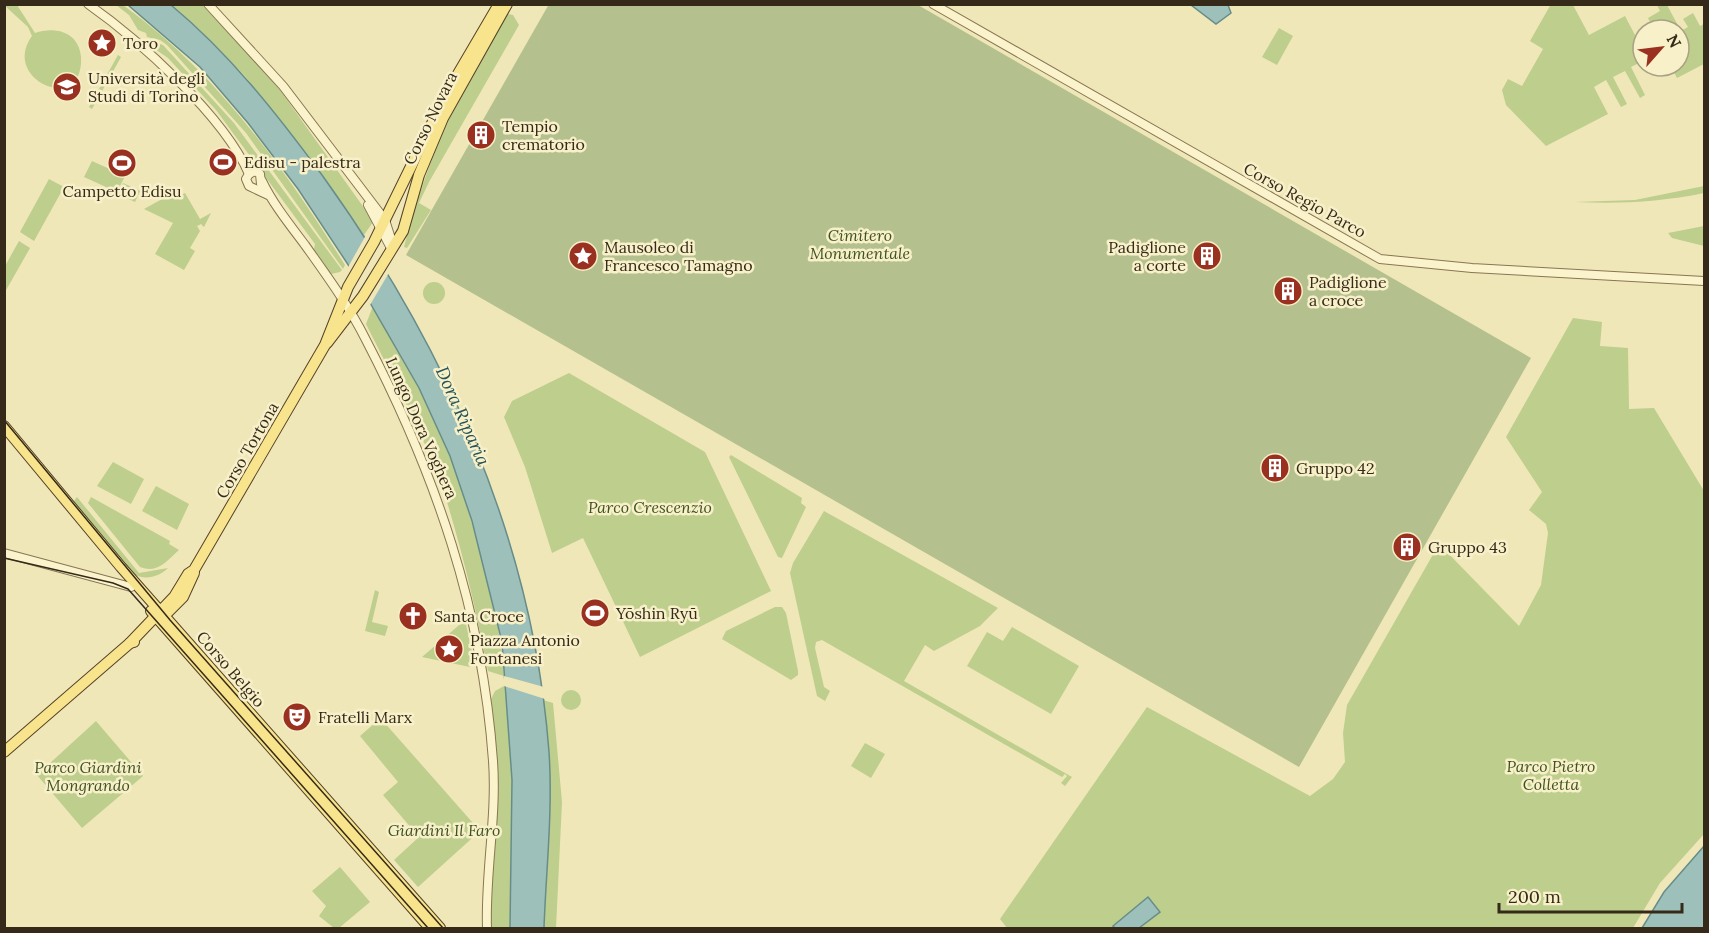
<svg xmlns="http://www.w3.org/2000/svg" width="1709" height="933" font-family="Lora,serif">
<rect width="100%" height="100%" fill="#f0e7b9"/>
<g fill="#bdce8d">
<path d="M1551,4L1573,5L1589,35L1625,16L1636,37L1643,33V61L1631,67L1645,95L1640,98L1625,71L1613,77L1627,104L1621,107L1606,80L1594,87L1608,114L1546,146L1506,105L1502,90L1508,79L1522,86L1543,49L1530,41Z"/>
<path d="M4,5H17L35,33C55,26 79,32 81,57C84,116 0,80 32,36L28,27Z"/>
<path d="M116,5H123C217,73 284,168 345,265L343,269L246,133L167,45L160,40L147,37L146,33L138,30L129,15Z"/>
<path d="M171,5H202L270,76L367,212L373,222L364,235L245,76Z"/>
<path d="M1657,5H1667L1681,31L1688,27L1683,19L1693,13L1700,26L1704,24V64L1677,78L1671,66H1679V30H1670L1666,22L1653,28L1648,18L1660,11Z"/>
<path d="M508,14L513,15L519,25L429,182L419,203L431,210L407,248L404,247C422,179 447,113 484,52C491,40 498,25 508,14Z"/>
<path d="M1279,28L1293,36L1277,65L1262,57Z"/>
<path d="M144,39L163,45L234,123L342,270L340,272L331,274L314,249L315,244L216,110L168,58L142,40Z"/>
<path d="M118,55L121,57L92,109L89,107Z"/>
<path d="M92,161L125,176L117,192L84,177Z"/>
<path d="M49,179L64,187L34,241L20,232Z"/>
<path d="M123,183L140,191L135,202L118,194Z"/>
<path d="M1704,186V193C1661,202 1619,204 1575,202L1635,200Z"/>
<path d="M173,193L177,197L185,193L200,219L211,213L204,227L201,224L197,226L200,231L190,248L195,251L184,270L155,254L173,223L144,209Z"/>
<path d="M1704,226V246L1672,238L1668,233Z"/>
<path d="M19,241L30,248L5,292V266Z"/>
<circle cx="434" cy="293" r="11"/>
<path d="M373,306C388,333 405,359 419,386C448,442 467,503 483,563C493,601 502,637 504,676L488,671C477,614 464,558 447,502C427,440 395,382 366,324Z"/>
<path d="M1573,318L1602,322L1600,346L1628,348L1629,409L1654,408L1704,491V834L1660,883L1633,928H1007L1000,919L1147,707L1310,796L1333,779L1345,762L1343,733L1347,705L1439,544L1519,626L1541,585L1548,533L1546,524L1529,510L1542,492L1506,437Z"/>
<path d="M569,373L705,452L771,591L640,657L583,538L552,553L525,467L504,417L512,401Z"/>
<path d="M731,455L802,498L801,503L806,507L782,558L778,557L729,457Z"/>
<path d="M113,462L144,479L131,504L97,486Z"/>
<path d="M156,486L189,504L177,530L142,511Z"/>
<path d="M77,497L139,573L168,568C158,578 144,580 133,574C125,569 83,513 74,501Z"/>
<path d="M91,497L170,541L169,544L179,550C167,560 159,574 140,567L88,503Z"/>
<path d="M824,511L998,608L980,626L934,651L925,645L904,681L1072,777L1065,786L1061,783L1067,776L1065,774L1062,777L822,640L816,642L815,648L824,687L830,691L825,701L817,696L790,573L793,563Z"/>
<path d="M375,590L379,592L372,622L388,626L385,636L365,631Z"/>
<path d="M775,607H782L786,613L798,671V675L791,680L722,639L726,631Z"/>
<path d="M465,620L473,656L470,667L422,657Z"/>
<path d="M1012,627L1079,666L1051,714L967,666L987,632L1003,641Z"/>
<path d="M504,686L506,687L512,780L510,928H488L496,755L491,699L495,691Z"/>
<circle cx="571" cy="700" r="10"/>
<path d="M543,700L553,703L562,802L556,928H544L550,788Z"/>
<path d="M96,721L143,776L82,828L37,775Z"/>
<path d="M383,721L480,831L418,887L394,860L419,837L383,795L398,782L360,736L376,722L379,725Z"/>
<path d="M865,743L885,754L871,778L851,766Z"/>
<path d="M340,867L370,902L339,928H334L319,916L326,906L312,891Z"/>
</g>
<path fill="#b4c18e" d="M549,4L918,5L1531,358L1299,767L406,255Z"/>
<g fill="#9ec0ba" stroke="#668d89" stroke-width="1.5">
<path d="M128,5H171C230,54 277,114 322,175C445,346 533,539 549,752C553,811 546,870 544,928H510L512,780L502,642L472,521L450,456L419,388L347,263L298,189L248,123L200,67Z"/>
<path d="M1191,5H1228L1231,13L1216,24Z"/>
<path d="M1704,846V928H1642L1664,892Z"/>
<path d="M1148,897L1160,912L1139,928H1115L1113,926Z"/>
</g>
<g fill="#f0e7b9">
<path d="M366,235L390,271L370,305L347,269Z"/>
<path d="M504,676L544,687L545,699L504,686Z"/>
</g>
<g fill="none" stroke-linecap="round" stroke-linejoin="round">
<g stroke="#877653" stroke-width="10">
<g id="minor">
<path d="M88,4C139,40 224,116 249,174"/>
<path d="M208,4L283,86L385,220L393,245"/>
<path d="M933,4L1380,259L1472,268L1704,281"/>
<path d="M249,174L246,179L249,186L268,195"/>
<path d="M249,174L255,171L260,174L261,184"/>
<path d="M262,181C273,204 290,225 305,245C327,276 349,306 366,340C436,475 482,609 493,761C497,817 485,873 487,928"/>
<path d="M368,205L391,248"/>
<path d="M4,553L131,587"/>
</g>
</g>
<g stroke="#544228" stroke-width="12">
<g id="major">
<path d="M327,343L363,296L403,231L419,175L443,118L507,4"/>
<path d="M4,426L121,567L440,928"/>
<path d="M151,611L430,928"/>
<path d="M166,614L183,597L194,573"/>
<path d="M130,643L174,597L188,574L194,570L325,345L348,287L374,242L448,91L499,4"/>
<path d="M4,752L130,643L134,642"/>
</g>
</g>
<use href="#minor" stroke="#fbf3cc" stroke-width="8"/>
<use href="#major" stroke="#f7e48d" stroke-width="10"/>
<g stroke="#352a19" stroke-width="1.5">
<path d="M4,420L170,620L443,928"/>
<path d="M4,558L113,583L128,589L428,928"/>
</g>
</g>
<defs>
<g id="sight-disc" transform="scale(1.5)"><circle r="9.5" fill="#993020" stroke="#f7f0c9"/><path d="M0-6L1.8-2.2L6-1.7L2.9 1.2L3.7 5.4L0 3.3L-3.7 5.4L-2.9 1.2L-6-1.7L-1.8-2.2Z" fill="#fff"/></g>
<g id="university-disc" transform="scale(1.5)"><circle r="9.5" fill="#993020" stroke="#f7f0c9"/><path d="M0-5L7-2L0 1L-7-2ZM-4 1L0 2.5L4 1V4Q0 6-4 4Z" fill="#fff"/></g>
<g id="building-disc" transform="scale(1.5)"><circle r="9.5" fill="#993020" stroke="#f7f0c9"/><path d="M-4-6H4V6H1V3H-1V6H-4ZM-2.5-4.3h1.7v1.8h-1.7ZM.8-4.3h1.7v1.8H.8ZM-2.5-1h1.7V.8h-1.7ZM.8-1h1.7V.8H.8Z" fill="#fff"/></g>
<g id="stadium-disc" transform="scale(1.5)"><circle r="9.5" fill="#993020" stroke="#f7f0c9"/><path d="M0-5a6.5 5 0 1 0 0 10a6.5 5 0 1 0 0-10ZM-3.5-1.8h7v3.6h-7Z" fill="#fff"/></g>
<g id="church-disc" transform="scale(1.5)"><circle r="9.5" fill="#993020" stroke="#f7f0c9"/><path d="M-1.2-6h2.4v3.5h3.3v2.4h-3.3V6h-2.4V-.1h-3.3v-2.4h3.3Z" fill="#fff"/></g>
<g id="theatre-disc" transform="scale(1.5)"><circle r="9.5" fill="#993020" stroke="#f7f0c9"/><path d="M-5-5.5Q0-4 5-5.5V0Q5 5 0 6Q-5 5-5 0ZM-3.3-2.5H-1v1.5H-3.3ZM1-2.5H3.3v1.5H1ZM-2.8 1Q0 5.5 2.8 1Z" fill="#fff"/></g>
</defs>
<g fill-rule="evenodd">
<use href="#sight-disc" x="102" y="43"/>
<use href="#university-disc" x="67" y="87"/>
<use href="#building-disc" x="481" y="135"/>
<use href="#stadium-disc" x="223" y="162"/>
<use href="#stadium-disc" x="122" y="163"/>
<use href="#sight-disc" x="583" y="256"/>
<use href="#building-disc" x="1207" y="256"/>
<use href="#building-disc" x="1288" y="291"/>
<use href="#building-disc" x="1275" y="468"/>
<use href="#building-disc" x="1407" y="547"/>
<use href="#stadium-disc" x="595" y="613"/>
<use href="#church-disc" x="413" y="616"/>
<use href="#sight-disc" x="449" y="649"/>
<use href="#theatre-disc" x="297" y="717"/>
</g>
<g text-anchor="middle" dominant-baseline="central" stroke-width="5" stroke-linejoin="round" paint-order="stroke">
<g font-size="16" fill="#352a19" stroke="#f7f0c9" text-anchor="start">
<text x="123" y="43">Toro</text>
<text x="88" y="78">Università degli<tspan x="88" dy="18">Studi di Torino</tspan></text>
<text x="502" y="126">Tempio<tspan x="502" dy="18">crematorio</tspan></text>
<text x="244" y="162">Edisu - palestra</text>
<text x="122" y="191" text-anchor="middle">Campetto Edisu</text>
<text x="604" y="247">Mausoleo di<tspan x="604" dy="18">Francesco Tamagno</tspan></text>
<text x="1186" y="247" text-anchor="end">Padiglione<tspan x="1186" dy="18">a corte</tspan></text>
<text x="1309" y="282">Padiglione<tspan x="1309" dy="18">a croce</tspan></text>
<text x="1296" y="468">Gruppo 42</text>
<text x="1428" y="547">Gruppo 43</text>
<text x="616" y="613">Yōshin Ryū</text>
<text x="434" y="616">Santa Croce</text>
<text x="470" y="640">Piazza Antonio<tspan x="470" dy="18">Fontanesi</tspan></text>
<text x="318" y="717">Fratelli Marx</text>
</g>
<g font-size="16" fill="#352a19" stroke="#f7f0c9">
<text transform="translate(430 118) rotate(-64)">Corso Novara</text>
<text transform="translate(1305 200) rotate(29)">Corso Regio Parco</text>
<text transform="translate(422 428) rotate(66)">Lungo Dora Voghera</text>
<text transform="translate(247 450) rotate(-60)">Corso Tortona</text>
<text transform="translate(231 669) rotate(49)">Corso Belgio</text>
</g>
<g font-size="16" font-style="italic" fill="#3e521f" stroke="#f7f0c9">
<text x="860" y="235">Cimitero<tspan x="860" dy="18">Monumentale</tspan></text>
<text x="650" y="507">Parco Crescenzio</text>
<text x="1551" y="766">Parco Pietro<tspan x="1551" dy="18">Colletta</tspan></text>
<text x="88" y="767">Parco Giardini<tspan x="88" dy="18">Mongrando</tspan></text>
<text x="444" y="830">Giardini Il Faro</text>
</g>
<g font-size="18" font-style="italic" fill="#275256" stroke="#f7f0c9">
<text transform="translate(463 416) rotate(66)">Dora Riparia</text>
</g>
</g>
<rect width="1709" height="933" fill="none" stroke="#352a19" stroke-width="12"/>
<g transform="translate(1661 48) rotate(62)"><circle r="28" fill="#f7f0c9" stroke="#a9a183" stroke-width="1.5"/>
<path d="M0-4.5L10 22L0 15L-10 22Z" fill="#993020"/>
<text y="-9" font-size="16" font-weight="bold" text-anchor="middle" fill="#352a19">N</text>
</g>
<path d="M1499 903v9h183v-9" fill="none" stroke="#352a19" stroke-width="3"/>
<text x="1508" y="903" font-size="18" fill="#352a19" stroke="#f7f0c9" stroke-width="4.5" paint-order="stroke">200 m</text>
</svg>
